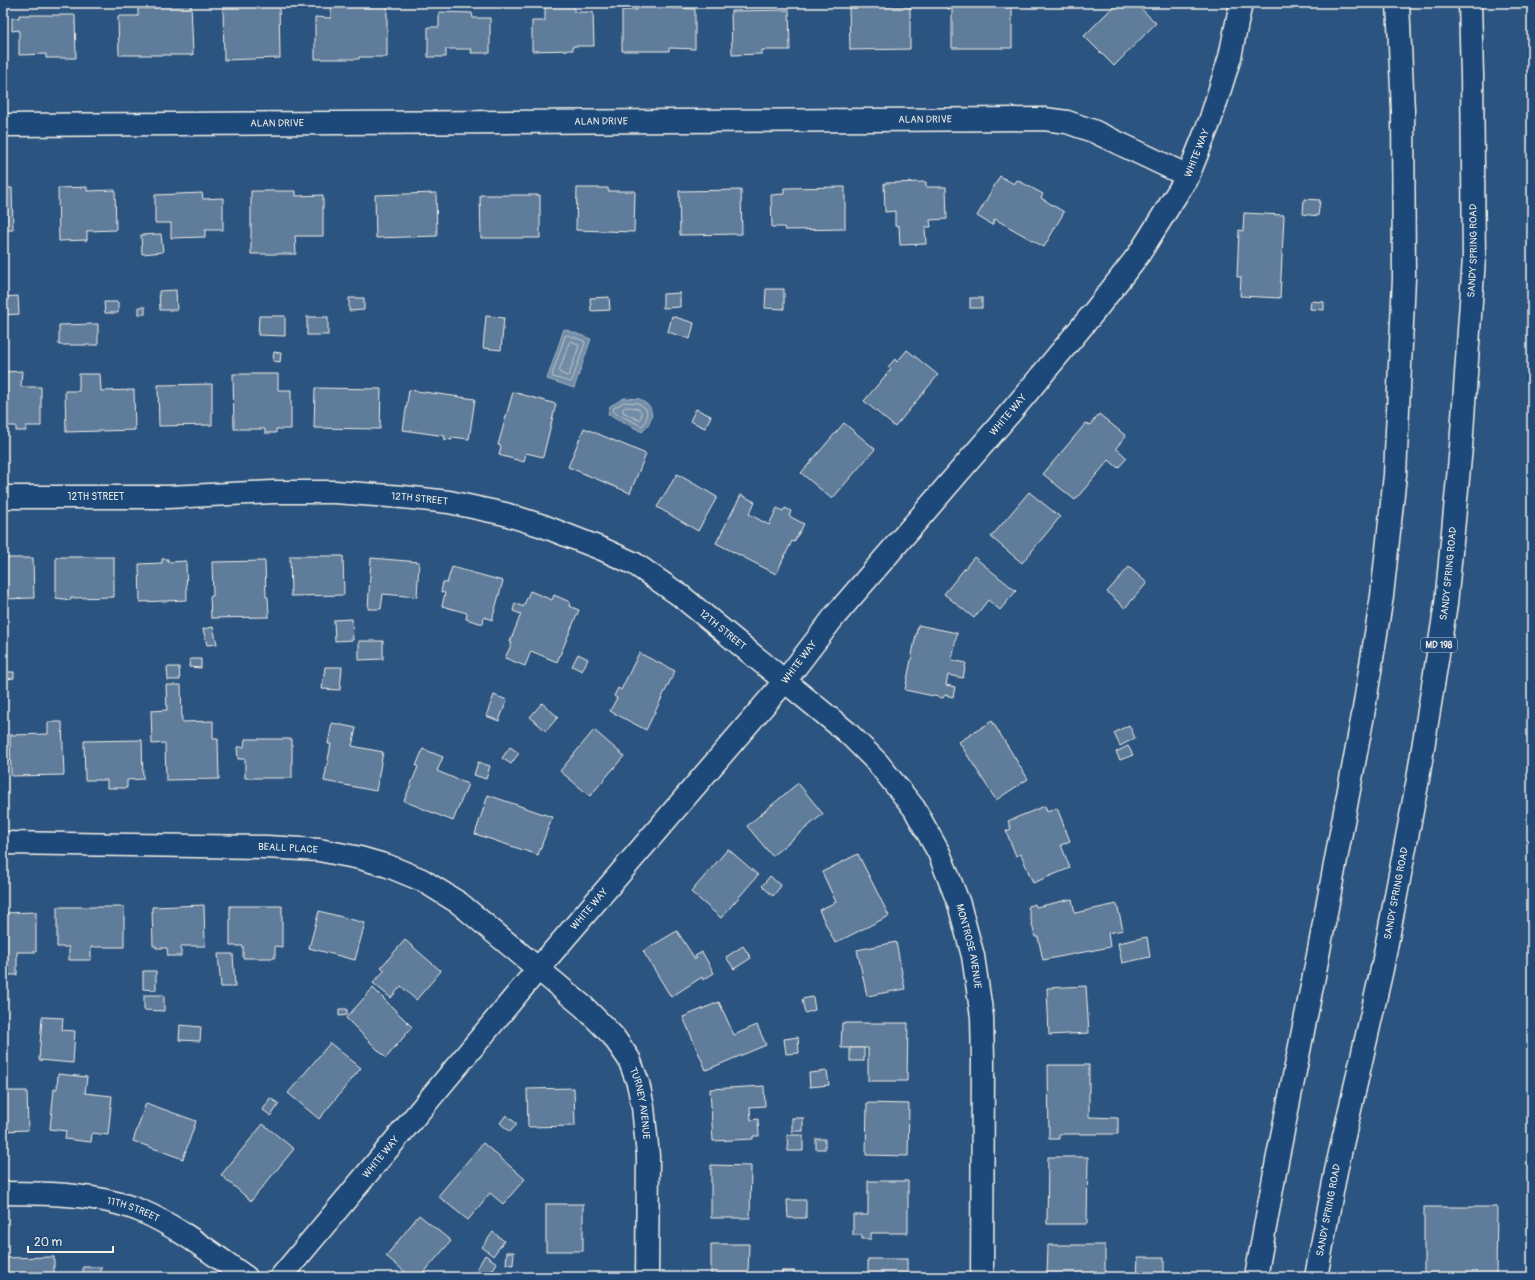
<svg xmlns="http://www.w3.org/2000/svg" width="1535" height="1280" font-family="Pangolin,sans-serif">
<rect width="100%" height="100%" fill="#2c5481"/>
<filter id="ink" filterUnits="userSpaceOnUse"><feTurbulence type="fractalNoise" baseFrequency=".025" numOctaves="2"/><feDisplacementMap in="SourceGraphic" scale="8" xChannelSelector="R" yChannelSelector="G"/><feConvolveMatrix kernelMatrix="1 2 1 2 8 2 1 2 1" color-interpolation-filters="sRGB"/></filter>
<g filter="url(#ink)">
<g fill="#738ca6" stroke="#a7b4c0">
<path d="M564,329L591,339L574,388L547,379Z"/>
<path d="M624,398L640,399L650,407L652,415L648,426L642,432L608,414L610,406Z"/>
</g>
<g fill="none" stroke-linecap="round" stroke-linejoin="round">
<g stroke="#c0c9ce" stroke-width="1">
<path d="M568,335L584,341L585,343L572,381L571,382L553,377L552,375L565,336Z"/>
<path d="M571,341L578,344L579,346L569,375L567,376L560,373L559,371L569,343Z"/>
<path d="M624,402L638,403L646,409C648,416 646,422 642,426L613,412L614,408Z"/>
<path d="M626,407C635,407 645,408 640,419L638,420L623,412V409Z"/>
</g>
</g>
<g fill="#5e7b9a" stroke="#f4f1e8">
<path d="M155,3H191L193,55H119L118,16H138V8H155Z"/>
<path d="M223,3H279L280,58L224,60Z"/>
<path d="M331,3H387V57H359V59H315V17L331,18Z"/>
<path d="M637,3H671V8L695,9V49L669,48V51H622V10H637Z"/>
<path d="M948,3H987V6H1012V48H952V9H948Z"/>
<path d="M1117,3H1135L1156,23L1114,66L1084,36Z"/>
<path d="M574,4V12H593L594,46H573V50L532,51V21H545V5Z"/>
<path d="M910,6V49L850,50L849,7Z"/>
<path d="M789,10L790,50H762V54L732,55L731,11Z"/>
<path d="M439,12L472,13L473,18H490V53H471L472,49H446V57H428V27H439Z"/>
<path d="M19,15H75L76,58H46V54L19,55V30L12,31V18H19Z"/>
<path d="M1000,176L1014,184L1017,180L1043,194L1041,198L1064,212L1044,247L995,219L992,225L977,216Z"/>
<path d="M926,182V187H946L947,219L930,220L931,227H925L926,244L900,245L899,226H895V211L885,212L884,183Z"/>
<path d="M87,187V191L115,190L116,230L87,231V240L59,241L58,188Z"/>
<path d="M845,187V229L785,230L784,227H772L771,195L784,194V188Z"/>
<path d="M3,188H12L13,230H3Z"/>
<path d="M577,188H608V191H635L634,232L576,230Z"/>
<path d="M741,190L742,234L680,235L679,191Z"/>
<path d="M251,191H296V196L323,195V236H295L296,254H251Z"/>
<path d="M202,193L203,199L223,198V230H205V237L171,238V223H155V195Z"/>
<path d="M436,193L437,236L376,238L375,195Z"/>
<path d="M480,195H540V238H481Z"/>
<path d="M1304,199L1320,200L1318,216L1303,214Z"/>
<path d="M1244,213L1284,215L1280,298L1240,296L1241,277H1237L1239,230L1243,231Z"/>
<path d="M161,234L163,252L142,254L141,235Z"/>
<path d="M766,289H784V309L765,308Z"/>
<path d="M176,290L177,310H160L159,291Z"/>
<path d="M680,293V307L663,308V294Z"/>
<path d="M18,296L19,314L4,315L3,297Z"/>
<path d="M609,297L610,310L591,311L590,298Z"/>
<path d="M349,298H364V310L349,311Z"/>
<rect x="970" y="298" width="12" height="10"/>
<path d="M1311,301L1324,302V310L1310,309Z"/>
<path d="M104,302H118V313H105Z"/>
<rect x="139" y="307" width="6" height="7"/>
<path d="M259,316H285V336L258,335Z"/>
<path d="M486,316L504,318L501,350L483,348Z"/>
<path d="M672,316L694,323L690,339L668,332Z"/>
<rect x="307" y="317" width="21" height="18"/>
<path d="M98,324V345H59V325Z"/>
<path d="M907,350L938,375L895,427L864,401L891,369L888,367L895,359L897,362Z"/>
<path d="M274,352L281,353L280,362L273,361Z"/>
<path d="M22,371L21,387H41V426H26V431H16V426H3V372Z"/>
<path d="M79,374H100L101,391L134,390L135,430L66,432L65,391H79Z"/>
<path d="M233,374H278V390H291V429H276V433H265V429H234Z"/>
<path d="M212,384V425L159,426L158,385Z"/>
<path d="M315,388L381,389L380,429L314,428Z"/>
<path d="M409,390L475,399L469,439L452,437V440L444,439L445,436L403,430Z"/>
<path d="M513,392L556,404L543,457L526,453L524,462L499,455L501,446L498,445Z"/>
<path d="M696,409L711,416L705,428L690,421Z"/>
<path d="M1099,414L1126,436L1116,448L1127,458L1118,468L1109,460L1075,500L1043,474L1086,423L1090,425Z"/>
<path d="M844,423L875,449L832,499L801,473Z"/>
<path d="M584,428L646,454L630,493L568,467Z"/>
<path d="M677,474L717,497L698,531L657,507Z"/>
<path d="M1029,492L1060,517L1022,563L991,537Z"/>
<path d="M741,495L755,502L749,514L769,525L777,508L783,511L785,508L791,511L789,516L804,524L794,542L792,541L776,574L716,543Z"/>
<path d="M290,556H343L344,595L291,596Z"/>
<path d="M56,557H114V597L71,598V600L56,598Z"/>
<path d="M974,557L1016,591L1000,610L988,600L974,618L944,594Z"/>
<path d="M3,558H33L34,598L3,599Z"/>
<path d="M371,558L419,562L417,597L383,594L381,609H368Z"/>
<path d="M162,559H168V562L186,561L187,600L140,602L139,564L162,563Z"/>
<path d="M265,561L266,597H268L269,617L211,618L210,596H213L212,562Z"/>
<path d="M452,567L503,581L492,620L484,617L483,624L466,619L467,613L442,606L445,593L441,592L443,582L447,583Z"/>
<path d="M1129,567L1147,583L1125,608L1107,592Z"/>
<path d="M530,591L552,600L554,595L570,602L569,606L579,610L557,662L531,651L525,666L505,658L512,643L510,642L521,614L513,611L515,603L523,607Z"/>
<path d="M352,619L353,640L335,641L334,620Z"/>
<path d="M918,625L957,633L952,660L966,663L963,678L948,675L946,685L955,687L953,697L945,695L943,698L905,690Z"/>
<path d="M213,627L217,644L207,645L203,629Z"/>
<path d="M359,641H383V659L359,660Z"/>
<path d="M639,653L675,671L646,730L610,711L617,698L614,696L618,688L621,690Z"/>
<path d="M578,654L588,659L582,671L572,666Z"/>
<path d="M190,659H201V668L189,667Z"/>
<path d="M167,667H179L180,680H168Z"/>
<path d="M325,667H342L340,690L322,689Z"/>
<path d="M5,672H14V678L6,679Z"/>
<path d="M166,685H181L182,722L213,721V739H218L219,779L166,780L165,743L152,744L151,711L167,710Z"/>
<path d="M494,695L507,700L499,721L486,716Z"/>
<path d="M542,703L558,717L546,731L530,717Z"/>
<path d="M992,721L1028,779L996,800L959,742Z"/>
<path d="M48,722H62L64,775L11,776L10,735L48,734Z"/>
<path d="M332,723L356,728L352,746L383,752L376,791L324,781L331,744H328Z"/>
<path d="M1129,725L1135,738L1120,746L1114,733Z"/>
<path d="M594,730L624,756L590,796L560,771Z"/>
<path d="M245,739H292V778H245V759H238L237,747H244Z"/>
<path d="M142,740L143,779L127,780V788H107V780H85L84,741Z"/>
<path d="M1128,746L1133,755L1120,760L1116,752Z"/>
<path d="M510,747L519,753L511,764L502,758Z"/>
<path d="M423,749L443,757L437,771L468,784L453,821L404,801L418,767L416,766Z"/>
<path d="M478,762L490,766L486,779L474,775Z"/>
<path d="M798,783L823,814L772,856L747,826Z"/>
<path d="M488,795L552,817L538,855L475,834Z"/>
<path d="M1045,806L1047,812L1057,808L1070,841L1061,845L1070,868L1033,883L1021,854L1016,856L1006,831L1011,829L1008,821Z"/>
<path d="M728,849L758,875L721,918L691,892Z"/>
<path d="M858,854L889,916L835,943L819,910L836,902L822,872Z"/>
<path d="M770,876L781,886L773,896L762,886Z"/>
<path d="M1072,899L1075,913L1117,904L1123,930L1108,933L1110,947L1043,960L1038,937H1035L1028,906L1035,904L1036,907Z"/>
<path d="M204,905L205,946H181V956H168L167,948H156V946H153L152,907Z"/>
<path d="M230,906H282V947L275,946V958H243V946H230Z"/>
<path d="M57,907H124V947H91V960H69V947H57Z"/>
<path d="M319,911L365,923L355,960L309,948Z"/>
<path d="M36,912V952H17V975H3V913Z"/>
<path d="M677,931L695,959L697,958L695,956L702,952L714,973L703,980L702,977L671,997L643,951Z"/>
<path d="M1147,937L1150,957L1122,963L1118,943Z"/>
<path d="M405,940L441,971L416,1000L401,986L391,998L373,983L385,970L381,967Z"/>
<path d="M896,942L905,989L867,996L857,950Z"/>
<path d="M743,946L751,958L734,969L726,957Z"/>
<path d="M218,954H233L235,987H221Z"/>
<path d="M143,971H156V990L143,989Z"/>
<path d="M1086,986L1089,1033L1049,1035L1047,988Z"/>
<path d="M373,988L412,1027L386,1058L346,1018Z"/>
<path d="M144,995H164V1011L144,1010Z"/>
<path d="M813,997L815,1010L805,1013L802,999Z"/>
<path d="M719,1002L734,1035L757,1025L766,1045L706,1070L683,1017Z"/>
<path d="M339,1009H347V1015L339,1016Z"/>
<path d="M42,1017L63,1018L62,1030L75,1031L73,1063L39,1060Z"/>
<path d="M842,1023H908L907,1081H868V1048H841Z"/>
<path d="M180,1025L201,1027L200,1041L179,1040Z"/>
<rect x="3" y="1027" width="3" height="15"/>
<path d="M798,1037L799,1053L786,1054L784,1039Z"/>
<path d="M330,1043L361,1068L319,1119L288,1093Z"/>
<rect x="850" y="1048" width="14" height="13"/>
<path d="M1048,1065H1089V1117L1118,1118V1134H1059V1139H1049Z"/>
<path d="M827,1071L829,1085L810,1087L809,1073Z"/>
<path d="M58,1074L87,1077L85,1093L112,1096L108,1135L92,1133L91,1142L65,1139L66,1131L50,1129L54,1089H57Z"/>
<path d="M3,1075H5V1091H27L28,1130L3,1131Z"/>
<path d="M764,1086L765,1106L750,1107L751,1120L758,1119L759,1136H753V1139L713,1141L710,1089Z"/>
<path d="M574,1088L575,1126L528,1127L527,1089Z"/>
<path d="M270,1098L279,1104L271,1116L263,1110Z"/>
<path d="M146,1103L196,1121L183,1159L133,1141Z"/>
<path d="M867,1103L909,1104L908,1156L866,1155Z"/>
<path d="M506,1115L517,1124L510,1132L500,1123Z"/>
<rect x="792" y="1118" width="11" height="13"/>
<path d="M263,1124L294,1149L251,1201L221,1175Z"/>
<path d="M787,1135H803V1151H788Z"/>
<rect x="816" y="1139" width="9" height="10"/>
<path d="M483,1143L525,1179L503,1204L490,1193L468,1220L438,1196Z"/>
<path d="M1048,1157H1088L1087,1224H1047Z"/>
<path d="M711,1165L751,1166L750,1218H711Z"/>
<path d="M868,1181H908V1233H871V1239H862V1235H853V1215H868Z"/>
<path d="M787,1200H806V1218H788Z"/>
<rect x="546" y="1204" width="37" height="47"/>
<path d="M1424,1207H1497L1496,1277H1424Z"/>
<path d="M419,1215L451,1241L420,1277H411L386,1256Z"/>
<path d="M493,1232L504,1241L493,1256L482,1247Z"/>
<path d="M711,1244H749L748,1274L764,1275L763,1277H711Z"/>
<path d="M1048,1245H1105V1274H1120V1277H1047Z"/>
<path d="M507,1252H514L513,1265L506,1264Z"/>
<path d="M485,1255L497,1263L489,1276L477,1269Z"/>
<path d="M54,1257V1277H3V1258Z"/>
<path d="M1138,1257H1164V1277H1137Z"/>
<rect x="868" y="1259" width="39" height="18"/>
<rect x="83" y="1267" width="18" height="10"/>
<rect x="782" y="1271" width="12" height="6"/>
<rect x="525" y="1275" width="21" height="2"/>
</g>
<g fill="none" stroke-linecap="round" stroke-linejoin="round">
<g stroke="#f4f1e8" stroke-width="25">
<g id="minor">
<path id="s1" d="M3,125L1044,119L1067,122L1093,131L1188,176"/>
<path id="s2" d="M3,497H168L273,492H335L403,497L449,502L505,514L543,526L602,549L635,564L681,596L848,733L877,762L914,808L939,853L959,904L973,956L982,1017L983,1060L982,1277"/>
<path id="s3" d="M3,843L266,847L319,850L360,858L388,866L422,880L459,903L584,1007L613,1036L629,1059L638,1083L643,1107L648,1156L647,1277"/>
<path id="s4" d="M3,1193C47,1193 100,1194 141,1211C177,1226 214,1255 246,1277"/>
<path id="s5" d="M281,1277L538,969L785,681L834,617L1016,406L1094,312L1139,254L1188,176L1210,121L1230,57L1241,3"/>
</g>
</g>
<g stroke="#f4f1e8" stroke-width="25">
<g id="major">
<path d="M1256,1277L1277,1161L1316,966L1363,715L1382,596L1395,475L1404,278L1403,111L1398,3"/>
<path id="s6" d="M1316,1277L1336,1171L1382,969L1418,779L1446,604L1461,447L1474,258L1472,75L1470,3"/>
</g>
</g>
<use href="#minor" stroke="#1f4a7a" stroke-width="22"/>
<use href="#major" stroke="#1f4a7a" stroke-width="22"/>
</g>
</g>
<g text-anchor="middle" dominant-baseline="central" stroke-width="3.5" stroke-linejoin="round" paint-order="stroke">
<rect fill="#1f4a7a" stroke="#b4bfc7" stroke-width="1" x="1421" y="638" width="36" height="14" rx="3"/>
<g font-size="9" font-weight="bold" fill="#f4f1e8">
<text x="1439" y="645">MD 198</text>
</g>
<g font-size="10" fill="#f4f1e8" stroke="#1f4a7a">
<text stroke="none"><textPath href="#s1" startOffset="922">ALAN DRIVE</textPath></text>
<text stroke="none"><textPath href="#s1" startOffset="598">ALAN DRIVE</textPath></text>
<text stroke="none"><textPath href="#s1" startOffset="274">ALAN DRIVE</textPath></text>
<text stroke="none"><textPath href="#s5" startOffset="1452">WHITE WAY</textPath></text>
<text stroke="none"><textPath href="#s6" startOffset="1040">SANDY SPRING ROAD</textPath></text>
<text stroke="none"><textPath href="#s5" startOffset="1128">WHITE WAY</textPath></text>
<text stroke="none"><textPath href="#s2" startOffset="93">12TH STREET</textPath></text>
<text stroke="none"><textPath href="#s2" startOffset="417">12TH STREET</textPath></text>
<text stroke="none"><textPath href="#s6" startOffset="716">SANDY SPRING ROAD</textPath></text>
<text stroke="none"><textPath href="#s2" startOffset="753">12TH STREET</textPath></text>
<text stroke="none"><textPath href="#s5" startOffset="804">WHITE WAY</textPath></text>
<text stroke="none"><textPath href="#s3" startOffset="285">BEALL PLACE</textPath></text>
<text stroke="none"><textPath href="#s6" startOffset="392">SANDY SPRING ROAD</textPath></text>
<text stroke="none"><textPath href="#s5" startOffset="480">WHITE WAY</textPath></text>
<text stroke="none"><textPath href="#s2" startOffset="1165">MONTROSE AVENUE</textPath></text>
<text stroke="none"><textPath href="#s3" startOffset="745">TURNEY AVENUE</textPath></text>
<text stroke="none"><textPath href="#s5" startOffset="156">WHITE WAY</textPath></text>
<text stroke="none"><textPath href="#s6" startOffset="68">SANDY SPRING ROAD</textPath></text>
<text stroke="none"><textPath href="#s4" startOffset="132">11TH STREET</textPath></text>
</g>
</g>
<rect width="1535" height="1280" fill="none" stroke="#1f4a7a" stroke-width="16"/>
<rect x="8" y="8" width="1519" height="1264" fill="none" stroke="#f4f1e8" stroke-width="1.5" filter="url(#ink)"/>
<path d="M28 1246v6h85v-6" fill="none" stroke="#f4f1e8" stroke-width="2"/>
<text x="34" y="1246" font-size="12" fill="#f4f1e8" stroke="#1f4a7a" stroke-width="3" paint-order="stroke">20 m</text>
</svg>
